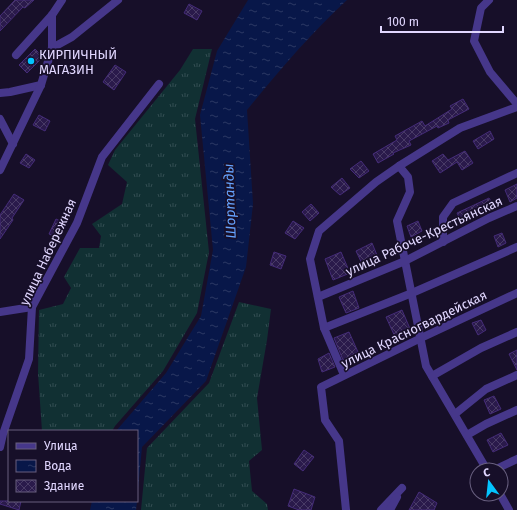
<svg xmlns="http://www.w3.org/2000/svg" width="517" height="510" font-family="'Fira Sans',sans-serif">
<defs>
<pattern id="grass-tufts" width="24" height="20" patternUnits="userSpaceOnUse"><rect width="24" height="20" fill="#113033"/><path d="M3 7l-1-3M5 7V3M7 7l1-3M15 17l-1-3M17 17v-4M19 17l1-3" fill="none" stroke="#334d52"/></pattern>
<pattern id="water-ripples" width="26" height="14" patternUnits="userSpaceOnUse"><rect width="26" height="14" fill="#081749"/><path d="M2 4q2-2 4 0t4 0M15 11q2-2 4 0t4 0" fill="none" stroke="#2c3864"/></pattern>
<pattern id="building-cross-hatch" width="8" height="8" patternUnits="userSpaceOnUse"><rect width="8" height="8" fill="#2a1a4b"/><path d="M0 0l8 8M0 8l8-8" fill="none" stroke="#493b66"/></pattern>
</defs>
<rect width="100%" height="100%" fill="#170f29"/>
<g fill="url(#grass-tufts)">
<path d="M193,49H212L195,119L209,252L197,313L163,371L115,426L112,431H42L38,373L39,310L63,304L71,288L64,277L80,248H99L101,236L92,224L122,204L127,182L108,165L115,150L180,70Z"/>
<path d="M239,302L271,309L267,340L257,398L262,450L249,461L252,491L267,504L268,510H141L147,448L209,383Z"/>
</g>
<g fill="url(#water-ripples)">
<path d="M248,0H347C310,34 278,72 247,110L253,204L246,267L206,381L142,447L137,500V431H116L166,373L201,316L213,250L200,115L217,51Z"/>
<path d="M92,501H137L136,510H90Z"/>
</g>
<g fill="url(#building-cross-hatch)" stroke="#442b78">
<path d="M15,0H34L25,8L23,7L0,31V16Z"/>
<path d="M189,4L202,11L197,20L184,13Z"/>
<path d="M35,49L43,57L27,73L19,65Z"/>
<path d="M115,65L126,72L114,90L103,82Z"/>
<path d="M463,99L469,109L448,120L449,123L438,128L437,126L409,141L411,145L393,153L394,154L378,163L373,154L397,140L395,136L422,121L425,126L452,109L450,106Z"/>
<path d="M39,115L50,121L45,131L33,125Z"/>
<path d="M490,131L494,139L478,149L473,141Z"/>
<path d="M465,151L473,163L462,170L457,162L440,173L432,161L443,154L448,160Z"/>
<path d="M26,154L35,160L29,168L20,163Z"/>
<path d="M361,161L369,171L359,178L350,169Z"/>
<path d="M342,178L350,188L340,195L331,187Z"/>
<path d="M517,184V198L510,202L505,190Z"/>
<path d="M14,194L24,200L12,218L13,220L0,239V215Z"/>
<path d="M489,198L495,208L484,214L483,212L462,223L457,213Z"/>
<path d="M311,204L319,213L310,221L302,212Z"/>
<path d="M56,219L67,224L59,239L49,234Z"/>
<path d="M293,221L304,228L295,239L285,233Z"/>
<path d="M418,221L422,231L411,237L407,226Z"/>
<path d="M502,233L506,243L498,247L494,236Z"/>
<path d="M372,243L379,260L364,268L356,251Z"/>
<path d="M274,252L286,256L281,269L270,265Z"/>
<path d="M341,252L350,273L333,280L325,259Z"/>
<path d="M353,291L359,308L346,313L339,297Z"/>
<path d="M402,310L411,331L396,339L386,317Z"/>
<path d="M481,320L486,330L478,335L472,323Z"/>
<path d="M349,332L358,352L343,360L334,338Z"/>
<path d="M517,350V370L509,354Z"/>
<path d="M329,353L335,367L322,372L318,359Z"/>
<path d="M494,396L501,409L490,414L484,400Z"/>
<path d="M501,433L508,445L493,452L487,440Z"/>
<path d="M304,450L314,457L303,471L294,464Z"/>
<path d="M294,489L315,497L311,510H299L288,506Z"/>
<path d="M419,492L437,503L434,510H409Z"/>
<path d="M0,501H21L19,510L0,504Z"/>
</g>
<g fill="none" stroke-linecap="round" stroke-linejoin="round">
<g stroke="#46378a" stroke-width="8">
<path d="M489,0L481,8L474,41L490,72L517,104"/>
<path d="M52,48L72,37L118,0"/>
<path d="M16,55L52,15L62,0"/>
<path d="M0,93L10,92L41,85"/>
<path d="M0,119L13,144"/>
<path d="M399,166L408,177L410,192L397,221L426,366L487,470"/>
<path d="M0,170L41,85L52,48V15"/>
<path d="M443,242V217L453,203L517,173"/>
<path d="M318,297L405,261L489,218L517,206"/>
<path d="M0,312L32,307"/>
<path d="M324,328L412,293L517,247"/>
<path d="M344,375L324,328L310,259L319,231L376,182L399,166L460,128L517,107"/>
<path d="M432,376L481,348L517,332"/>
<path d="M455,414L486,389L517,375"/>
<path d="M467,435L486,424L517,410"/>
<path d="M0,447L3,434L29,359L32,307L77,223L102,157L159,84"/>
<path d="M494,470L517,459"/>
<path d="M500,494L509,510"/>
<path d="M346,510L339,441L325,420L321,387L421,338L517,293"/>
<path d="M381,510L402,488"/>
<path d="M390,510L397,497"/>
</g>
</g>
<circle fill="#03c4ff" stroke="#170f29" stroke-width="1.5" cx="31" cy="61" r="4"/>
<g text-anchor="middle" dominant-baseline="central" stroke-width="3.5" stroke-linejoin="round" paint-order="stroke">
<g font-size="13" fill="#e1d7ff" stroke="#170f29" text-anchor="start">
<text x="39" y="54">КИРПИЧНЫЙ<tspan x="39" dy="15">МАГАЗИН</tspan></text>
</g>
<g font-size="13" fill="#e1d7ff" stroke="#170f29">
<text transform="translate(424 236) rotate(-25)">улица Рабоче-Крестьянская</text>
<text transform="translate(48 252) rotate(-65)">улица Набережная</text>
<text transform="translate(414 329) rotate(-26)">улица Красногвардейская</text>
</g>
<g font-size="14" font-style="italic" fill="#65a3ff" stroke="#170f29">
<text transform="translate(230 201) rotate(-92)">Шортанды</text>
</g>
</g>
<rect x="8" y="430" width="130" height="72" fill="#170f29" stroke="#685f7f"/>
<rect x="16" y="443" width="20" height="6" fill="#46378a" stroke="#685f7f"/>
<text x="44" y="450" font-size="12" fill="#e1d7ff">Улица</text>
<rect x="16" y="460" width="20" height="12" fill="url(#water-ripples)" stroke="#685f7f"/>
<text x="44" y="470" font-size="12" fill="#e1d7ff">Вода</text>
<rect x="16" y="480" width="20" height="12" fill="url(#building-cross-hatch)" stroke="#685f7f"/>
<text x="44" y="490" font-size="12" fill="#e1d7ff">Здание</text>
<g transform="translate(489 482) rotate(345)"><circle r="19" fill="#170f29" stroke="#685f7f"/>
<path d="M0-3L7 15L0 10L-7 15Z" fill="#03c4ff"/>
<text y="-6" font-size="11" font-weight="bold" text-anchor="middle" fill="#e1d7ff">С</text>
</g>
<path d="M381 26v6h122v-6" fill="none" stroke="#e1d7ff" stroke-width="2"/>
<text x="387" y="26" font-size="12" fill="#e1d7ff" stroke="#170f29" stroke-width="3" paint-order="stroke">100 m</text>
</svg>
